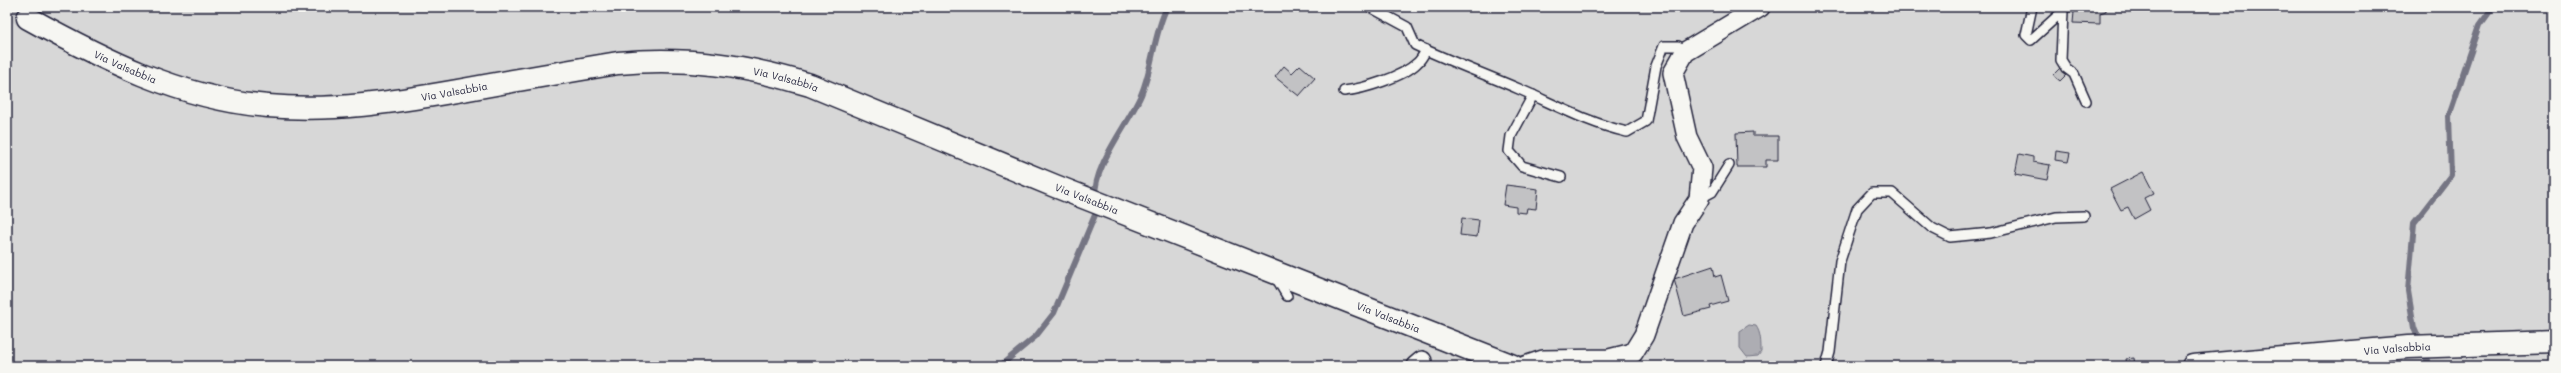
<svg xmlns="http://www.w3.org/2000/svg" width="2561" height="373" font-family="Mali,sans-serif">
<rect width="100%" height="100%" fill="#f6f6f2"/>
<filter id="ink" filterUnits="userSpaceOnUse"><feTurbulence type="fractalNoise" baseFrequency=".025" numOctaves="2"/><feDisplacementMap in="SourceGraphic" scale="8" xChannelSelector="R" yChannelSelector="G"/><feConvolveMatrix kernelMatrix="1 2 1 2 8 2 1 2 1" color-interpolation-filters="sRGB"/></filter>
<g filter="url(#ink)">
<rect fill="#d7d7d7" stroke="#7c7c89" x="7" y="7" width="2547" height="359"/>
<path fill="#adadb3" stroke="#757583" d="M1749,325L1756,326C1761,333 1761,343 1761,352L1758,356L1747,357L1740,348V331Z"/>
<g fill="none" stroke-linecap="round" stroke-linejoin="round">
<g stroke="#757583" stroke-width="6">
<path d="M1095,198C1093,165 1128,125 1141,95C1153,67 1153,36 1167,7"/>
<path d="M2420,342L2414,328L2408,291L2414,223L2451,175L2449,116L2480,25L2493,7"/>
<path d="M2423,350L2429,366"/>
<path d="M1000,366L1036,336L1054,313L1095,215V207"/>
</g>
</g>
<g fill="#c2c2c4" stroke="#22223b">
<path d="M2067,7H2106V11L2100,13V24L2073,23L2074,12H2067Z"/>
<path d="M1300,65L1315,78L1299,96L1275,77L1284,66L1292,73Z"/>
<path d="M2061,67L2068,73L2060,81L2053,75Z"/>
<path d="M1753,132V136H1778V160H1766V167H1737L1736,133Z"/>
<path d="M2056,151L2070,153L2068,162L2055,160Z"/>
<path d="M2019,154L2033,157V162L2050,165L2047,180L2015,174Z"/>
<path d="M2143,172L2154,193L2144,198L2150,210L2134,219L2128,207L2121,210L2110,189Z"/>
<path d="M1506,185L1538,189L1536,209L1527,208L1526,213L1516,212V207L1503,205Z"/>
<path d="M1462,218L1479,220L1477,237L1460,235Z"/>
<path d="M1713,266L1715,277L1721,275L1728,301L1710,306L1711,309L1684,316L1674,279Z"/>
<path d="M2134,358L2135,366H2127L2126,359Z"/>
</g>
<g fill="none" stroke-linecap="round" stroke-linejoin="round">
<path stroke="#cccccd" stroke-width="22" stroke-dasharray="22 11" stroke-linecap="butt" d="M8,7L28,18"/>
<g stroke="#22223b" stroke-width="12">
<g id="lane">
<path d="M1370,7L1407,27L1415,45C1449,61 1484,74 1519,89C1556,105 1588,123 1627,132L1646,121L1656,66L1664,46H1678L1685,52"/>
<path d="M2032,7L2026,35L2031,40L2063,11L2061,60L2066,68L2074,74L2086,101"/>
<path d="M1344,91C1363,89 1403,77 1417,63C1421,60 1424,54 1426,50"/>
<path d="M1533,95L1511,136L1509,151L1522,166L1561,177"/>
<path d="M1699,199L1712,192L1729,165"/>
<path d="M1275,276L1287,296"/>
<path d="M1826,366L1830,352L1840,261L1857,209L1872,193H1892L1932,228L1950,237L1991,233L2056,217L2084,216"/>
</g>
</g>
<g stroke="#22223b" stroke-width="22">
<g id="street">
<path d="M1416,366L1422,361"/>
<path d="M1525,366L1543,360L1609,359L1633,353L1644,335L1683,223L1699,199L1702,168L1687,137L1673,73L1685,52L1760,7"/>
</g>
</g>
<g stroke="#22223b" stroke-width="25">
<g id="secondary">
<path id="s1" d="M28,18C102,59 181,99 268,106C333,112 394,102 457,91C511,81 564,72 618,63C687,57 744,65 810,85L1055,186L1513,366"/>
<path id="s2" d="M2193,366L2408,347L2554,342"/>
</g>
</g>
<use href="#lane" stroke="#f6f6f2" stroke-width="9"/>
<use href="#street" stroke="#f6f6f2" stroke-width="19"/>
<use href="#secondary" stroke="#f6f6f2" stroke-width="22"/>
</g>
</g>
<g text-anchor="middle" dominant-baseline="central" stroke-width="3.5" stroke-linejoin="round" paint-order="stroke">
<g font-size="10" fill="#22223b" stroke="#f6f6f2">
<text stroke="none"><textPath href="#s1" startOffset="109">Via Valsabbia</textPath></text>
<text stroke="none"><textPath href="#s1" startOffset="781">Via Valsabbia</textPath></text>
<text stroke="none"><textPath href="#s1" startOffset="445">Via Valsabbia</textPath></text>
<text stroke="none"><textPath href="#s1" startOffset="1105">Via Valsabbia</textPath></text>
<text stroke="none"><textPath href="#s1" startOffset="1429">Via Valsabbia</textPath></text>
<text stroke="none"><textPath href="#s2" startOffset="205">Via Valsabbia</textPath></text>
</g>
</g>
<rect width="2561" height="373" fill="none" stroke="#f6f6f2" stroke-width="24"/>
<rect x="12" y="12" width="2537" height="349" fill="none" stroke="#22223b" stroke-width="1.5" filter="url(#ink)"/>
</svg>
